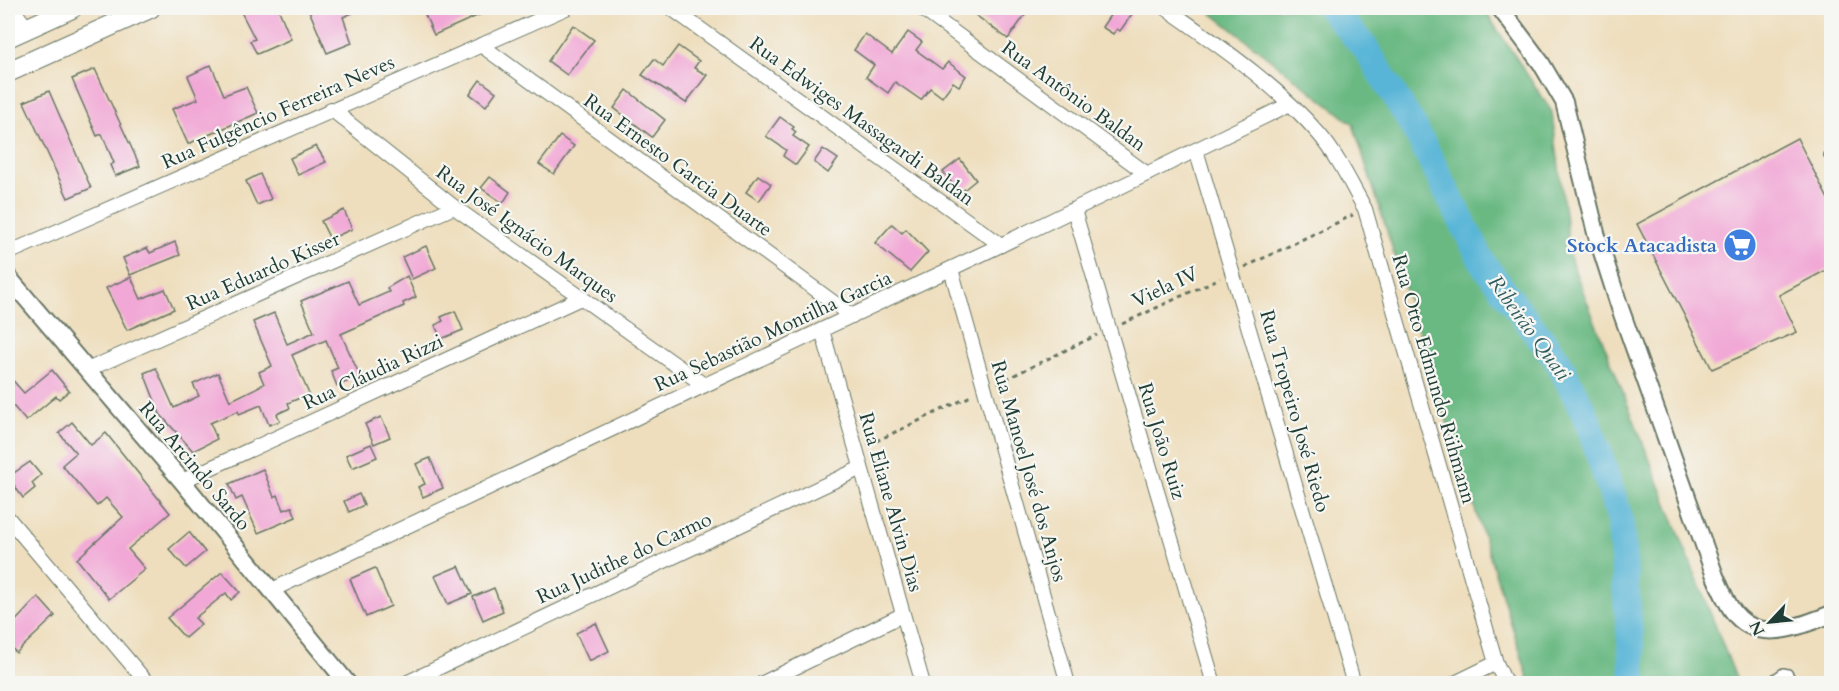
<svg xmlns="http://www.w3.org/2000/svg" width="1839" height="691" font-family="Cardo,serif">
<rect width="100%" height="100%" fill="#f6f6f2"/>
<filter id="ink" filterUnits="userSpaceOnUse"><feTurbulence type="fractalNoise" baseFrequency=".0167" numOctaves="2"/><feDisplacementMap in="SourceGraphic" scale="12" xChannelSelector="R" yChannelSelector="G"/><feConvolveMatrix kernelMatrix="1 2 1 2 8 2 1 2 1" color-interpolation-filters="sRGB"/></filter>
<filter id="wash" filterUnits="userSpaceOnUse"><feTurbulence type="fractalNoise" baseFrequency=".008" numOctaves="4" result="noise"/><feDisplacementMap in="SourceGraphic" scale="24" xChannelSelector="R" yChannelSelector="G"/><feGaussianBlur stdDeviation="1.35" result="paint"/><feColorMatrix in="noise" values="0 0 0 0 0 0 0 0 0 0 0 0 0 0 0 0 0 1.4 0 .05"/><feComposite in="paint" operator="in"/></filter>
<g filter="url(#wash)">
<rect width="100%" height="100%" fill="#eedebd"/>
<path fill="#6bb983" stroke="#457b5c" stroke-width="1.5" d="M1205,8H1483L1552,112L1571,261L1738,683H1530L1353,124Z"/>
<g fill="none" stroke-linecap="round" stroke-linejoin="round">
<path stroke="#59b5d7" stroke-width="27" d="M1330,8L1366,49L1415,129L1484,265L1558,361L1587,418L1620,519L1634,684"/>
</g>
<g id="blocks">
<g fill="#f1a8d6">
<path d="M239,8H278L291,39L257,54L250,41L255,39Z"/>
<path d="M308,8H364L343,17L352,43L327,53Z"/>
<path d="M422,8H495L434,35Z"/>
<path d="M966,8H1030L1008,39Z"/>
<path d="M1115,8H1122L1132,14L1120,31L1117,29L1113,34L1102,27Z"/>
<path d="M573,25L594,40L567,75L548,61Z"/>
<path d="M908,32L922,42L916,50L942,69L948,62L966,76L959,86L953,82L942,97L930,88L921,100L895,82L888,93L866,77L874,65L854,50L865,34L892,54Z"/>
<path d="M678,46L699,61L694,68L707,75L686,103L642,75L654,59L663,66Z"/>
<path d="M211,65L224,95L246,87L258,113L188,144L172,109L198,99L188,76Z"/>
<path d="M95,69L140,166L115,176L110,165L114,163L102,134L97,136L72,79Z"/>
<path d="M480,80L496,92L486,106L470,94Z"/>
<path d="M627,90L665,120L652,137L614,108Z"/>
<path d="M49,91L91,188L68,198L24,102Z"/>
<path d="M780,117L794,127L792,129L796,132L793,136L809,147L796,165L783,156L786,150L766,136Z"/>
<path d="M560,136L574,146L554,174L539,164Z"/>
<path d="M1797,138L1832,207V267L1779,295L1797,332L1712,369L1637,224Z"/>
<path d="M316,146L326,162L298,175L290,158Z"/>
<path d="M823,149L838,159L828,173L814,162Z"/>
<path d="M960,159L976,180L960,193L943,172Z"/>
<path d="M260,174L271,199L257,205L246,181Z"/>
<path d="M758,175L771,184L759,201L746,192Z"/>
<path d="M490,177L510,192L503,203L481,188Z"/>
<path d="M344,210L352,229L330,239L321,221Z"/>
<path d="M892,224L902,233L906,229L928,252L910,272L875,243Z"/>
<path d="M175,242L180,255L130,275L123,258L147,248L150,253Z"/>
<path d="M426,246L436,268L412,279L402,257Z"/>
<path d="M407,276L416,297L403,303L404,306L341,334L360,376L337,386L331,371L338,368L326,340L292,355L309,394L288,403L290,408L277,414L280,421L269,425L261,405L239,414L238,411L210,423L217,439L193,451L160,414L144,373L156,368L174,408L199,396L193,384L218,373L230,401L264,384L259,372L272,366L253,322L274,313L287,344L314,332L301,301L348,281L359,305L389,292L387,288Z"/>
<path d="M131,277L141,299L165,289L174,309L127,330L106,288Z"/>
<path d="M455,311L463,330L441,339L435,325L443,321L441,317Z"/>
<path d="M52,370L69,391L59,399L56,396L26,421L8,400V375L24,393Z"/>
<path d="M381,417L390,437L374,444L365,424Z"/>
<path d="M72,422L91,445L106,433L170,513L128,549L145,569L109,599L77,559L123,517L106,498L97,506L62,465L76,453L59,433Z"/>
<path d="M371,444L377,457L352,468L346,455Z"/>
<path d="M430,458L443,488L423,497L418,487L425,484L416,464Z"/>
<path d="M30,462L41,475L32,483L35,488L23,498L8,477Z"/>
<path d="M263,469L274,497L278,495L284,510L292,507L296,517L258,533L242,497L236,500L229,484Z"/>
<path d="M359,494L364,505L349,512L344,501Z"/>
<path d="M189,532L205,552L186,568L169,549Z"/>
<path d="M459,566L472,594L448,604L435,576Z"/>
<path d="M375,568L391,606L366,617L350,579Z"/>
<path d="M222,572L240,592L231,600L226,593L195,618L201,624L185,638L167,618Z"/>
<path d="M494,588L503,611L483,620L473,597Z"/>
<path d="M38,597L55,616L16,653L8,643V629Z"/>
<path d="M596,623L609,651L589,661L576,633Z"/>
</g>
</g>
</g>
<g filter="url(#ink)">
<use href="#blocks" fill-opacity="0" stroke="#677564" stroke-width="1.5"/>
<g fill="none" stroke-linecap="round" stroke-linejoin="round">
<g stroke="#677564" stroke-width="10">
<g id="service">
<path d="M1832,153L1828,155L1832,163"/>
<path d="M1766,684L1783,672L1788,673L1795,684"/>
</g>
</g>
<g stroke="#677564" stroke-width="16">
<g id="minor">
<path d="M12,8L27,28"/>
<path d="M671,8L1001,245"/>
<path d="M921,8L1147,174"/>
<path d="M1166,8C1219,46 1276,84 1319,134C1338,156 1351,184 1365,209L1496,663L1506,684"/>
<path d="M481,45L852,316"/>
<path d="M331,109L454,207L704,385"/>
<path d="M1196,150L1354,684"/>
<path d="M1074,210L1214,684"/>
<path d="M8,253L566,8"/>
<path d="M951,269L1068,684"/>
<path d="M822,330L923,684"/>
<path d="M87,370L454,207"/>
<path d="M182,481L581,298"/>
<path d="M8,518L148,684"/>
<path d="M272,590L1001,245L1290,104"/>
<path d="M404,684L861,468"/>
<path d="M761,684L902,615"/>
<path d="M1453,684L1496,663"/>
</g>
</g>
<g stroke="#677564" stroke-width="20">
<g id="tertiary">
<path d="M1500,8L1541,63L1564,102L1596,233L1620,308L1715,576C1720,587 1725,600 1732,610C1757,646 1799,626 1832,614"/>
<path d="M8,277L182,481L348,684"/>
</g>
</g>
<g stroke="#677564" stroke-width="22">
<g id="secondary">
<path d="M8,37L72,8"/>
<path d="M8,72L150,8"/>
</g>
</g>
<g stroke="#677564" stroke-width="3" stroke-dasharray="4.5 4.5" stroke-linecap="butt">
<path d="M1245,267L1353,215"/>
<path d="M1122,324L1220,278"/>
<path d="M998,383L1097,335"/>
<path d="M868,445L973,395"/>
</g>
<use href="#service" stroke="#fff" stroke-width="7"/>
<use href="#minor" stroke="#fff" stroke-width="14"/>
<use href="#tertiary" stroke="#fff" stroke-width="16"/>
<use href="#secondary" stroke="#fff" stroke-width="20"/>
</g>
</g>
<defs>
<g id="supermarket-disc" transform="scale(1.725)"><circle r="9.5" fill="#3f7fe0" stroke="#f6f6f2"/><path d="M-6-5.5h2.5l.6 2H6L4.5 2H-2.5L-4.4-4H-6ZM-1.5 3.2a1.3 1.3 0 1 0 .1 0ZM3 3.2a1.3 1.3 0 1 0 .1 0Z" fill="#fff"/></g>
</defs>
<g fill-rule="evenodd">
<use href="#supermarket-disc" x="1740" y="245"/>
</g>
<g text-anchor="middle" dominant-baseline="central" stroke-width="4.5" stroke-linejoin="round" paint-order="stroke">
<g font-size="20" fill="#1f3d34" stroke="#f6f6f2">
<text transform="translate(1074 96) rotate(36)">Rua Antônio Baldan</text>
<text transform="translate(278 112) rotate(-24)">Rua Fulgêncio Ferreira Neves</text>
<text transform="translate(862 121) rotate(36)">Rua Edwiges Massagardi Baldan</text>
<text transform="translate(678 165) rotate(36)">Rua Ernesto Garcia Duarte</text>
<text transform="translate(527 234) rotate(36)">Rua José Ignácio Marques</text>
<text transform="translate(263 271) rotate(-24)">Rua Eduardo Kisser</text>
<text transform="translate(1165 287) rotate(-25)">Viela IV</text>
<text transform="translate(773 331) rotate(-25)">Rua Sebastião Montilha Garcia</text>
<text transform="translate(373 372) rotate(-25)">Rua Cláudia Rizzi</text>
<text transform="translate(1434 379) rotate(74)">Rua Otto Edmundo Riihmann</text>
<text transform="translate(1295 411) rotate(74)">Rua Tropeiro José Riedo</text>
<text transform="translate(1162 441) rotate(73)">Rua João Ruiz</text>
<text transform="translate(195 466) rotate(50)">Rua Arcindo Sardo</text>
<text transform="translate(1029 471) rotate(74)">Rua Manoel José dos Anjos</text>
<text transform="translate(891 502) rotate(74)">Rua Eliane Alvin Dias</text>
<text transform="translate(624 558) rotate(-25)">Rua Judithe do Carmo</text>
</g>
<g font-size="20" font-weight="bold" fill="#366cbe" stroke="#f6f6f2" text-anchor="end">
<text x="1717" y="245">Stock Atacadista</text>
</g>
<g font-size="21" font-style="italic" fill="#2e5b5d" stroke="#f6f6f2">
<text transform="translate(1529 328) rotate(54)">Ribeirão Quati</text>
</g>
</g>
<rect width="1839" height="691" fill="none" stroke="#f6f6f2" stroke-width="30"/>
<g transform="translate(1770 622) rotate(244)" stroke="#f6f6f2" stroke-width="4.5" paint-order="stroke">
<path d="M0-4.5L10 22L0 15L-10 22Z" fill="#1f3d34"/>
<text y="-9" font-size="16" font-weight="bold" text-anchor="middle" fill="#1f3d34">N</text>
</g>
</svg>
